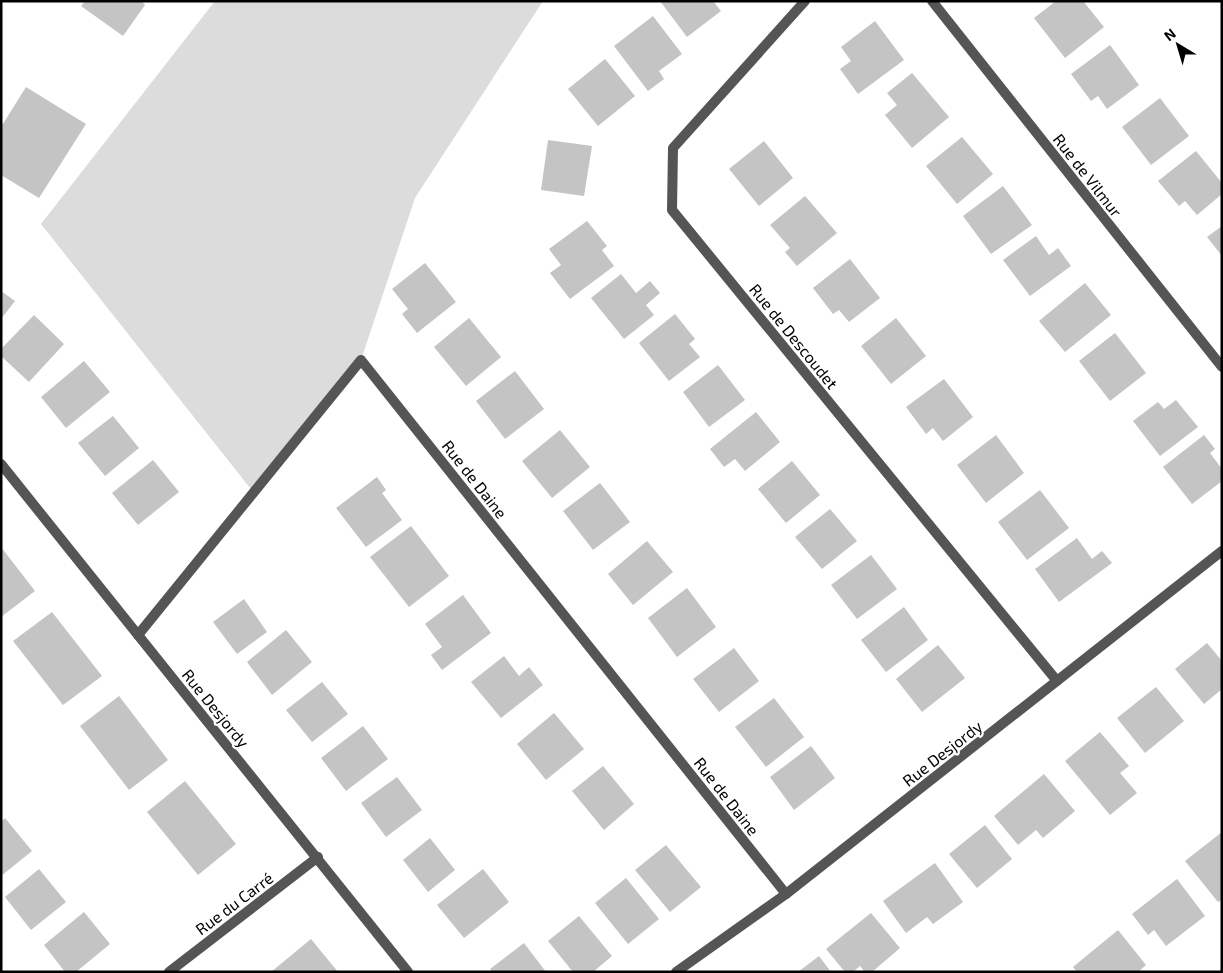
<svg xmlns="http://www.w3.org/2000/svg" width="1223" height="973" font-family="'Exo 2',sans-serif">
<rect width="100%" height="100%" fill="#fff"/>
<path fill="#dcdcdc" d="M215,1H543L415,198L361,360L254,493L41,224Z"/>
<g fill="#c4c4c4">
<path d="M85,1H144L143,3L145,5L123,36L81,6Z"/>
<path d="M660,1H713L721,11L687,37Z"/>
<path d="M1056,1H1083L1104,27L1065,58L1034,18Z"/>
<path d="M653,16L682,54L659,71L664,79L648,91L614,46Z"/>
<path d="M875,21L904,60L858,94L840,69L851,61L841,47Z"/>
<path d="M1110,45L1139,85L1107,109L1098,96L1091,101L1071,74Z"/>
<path d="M605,59L635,96L598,126L568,89Z"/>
<path d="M912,73L949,117L912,148L885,115L897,105L887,93Z"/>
<path d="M26,87L86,124L39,198L1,175V127Z"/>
<path d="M1160,98L1189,136L1151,165L1122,127Z"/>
<path d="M962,137L993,174L957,204L926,166Z"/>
<path d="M548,140L592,146L584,196L541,190Z"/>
<path d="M764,141L793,178L759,206L729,169Z"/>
<path d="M1196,151L1222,183V194L1197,215L1185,201L1179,206L1158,181Z"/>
<path d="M1003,186L1032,225L991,254L963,216Z"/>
<path d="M805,196L837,233L797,266L785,252L790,248L770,225Z"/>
<path d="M587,221L607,246L602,250L614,266L570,299L550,273L561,265L549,249Z"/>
<path d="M1222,226V256L1207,237Z"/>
<path d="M1036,236L1049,255L1058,248L1071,266L1030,296L1003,260Z"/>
<path d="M850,259L880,298L849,322L839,310L833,314L813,288Z"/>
<path d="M425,263L456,302L417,333L402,314L408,309L392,289Z"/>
<path d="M621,274L636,293L650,281L660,293L646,305L654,315L624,339L591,298Z"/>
<path d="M1085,283L1111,315L1065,352L1039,321Z"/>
<path d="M1,291L15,301L1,319Z"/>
<path d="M675,314L695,339L689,344L700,357L669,381L639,343Z"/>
<path d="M34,315L64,344L29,382L1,356V349Z"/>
<path d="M469,318L501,357L466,386L434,347Z"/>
<path d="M896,318L926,356L891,384L861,346Z"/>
<path d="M1115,333L1146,373L1110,401L1079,361Z"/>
<path d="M84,361L110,392L66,428L41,397Z"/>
<path d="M718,365L745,400L709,427L683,392Z"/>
<path d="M515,371L544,409L505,439L476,401Z"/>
<path d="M944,379L973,417L943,441L933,428L926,434L906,407Z"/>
<path d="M1176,400L1198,427L1160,456L1133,421L1158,402L1164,409Z"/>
<path d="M756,412L780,442L745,471L735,459L724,467L710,449Z"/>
<path d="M113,416L139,448L105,476L78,443Z"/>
<path d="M560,430L590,467L552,498L522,461Z"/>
<path d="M996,435L1024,473L986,503L957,465Z"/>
<path d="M1204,435L1215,449L1210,453L1222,469V481L1192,504L1163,467Z"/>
<path d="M153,460L179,492L138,525L112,493Z"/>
<path d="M792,461L820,495L786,523L758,489Z"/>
<path d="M377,477L386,490L382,493L402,520L366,547L336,508Z"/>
<path d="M600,483L630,522L593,550L563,511Z"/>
<path d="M1040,490L1069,528L1027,560L998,522Z"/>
<path d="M830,509L857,541L822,569L795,537Z"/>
<path d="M411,526L449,576L409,607L370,557Z"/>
<path d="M1077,538L1092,559L1102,551L1112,563L1059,602L1035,569Z"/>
<path d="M647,541L673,572L633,605L608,574Z"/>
<path d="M1,547L35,591L1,617Z"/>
<path d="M871,555L897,589L857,619L831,585Z"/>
<path d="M687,588L716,627L677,657L648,618Z"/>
<path d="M463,595L491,633L442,670L431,655L442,647L425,624Z"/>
<path d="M244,599L267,632L237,654L213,622Z"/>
<path d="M904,607L928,640L886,672L861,640Z"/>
<path d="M52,612L102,676L63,705L13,641Z"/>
<path d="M286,630L312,662L272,695L247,662Z"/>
<path d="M1207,643L1222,661V689L1204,704L1175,669Z"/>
<path d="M938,645L965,678L922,712L896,679Z"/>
<path d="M734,648L759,681L719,712L693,679Z"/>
<path d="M504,656L519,676L529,667L543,685L501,718L471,682Z"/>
<path d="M322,682L348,714L312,742L286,710Z"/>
<path d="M1156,687L1184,721L1145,753L1117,718Z"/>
<path d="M119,696L168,760L129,790L80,726Z"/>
<path d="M774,698L804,737L766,767L735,727Z"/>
<path d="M554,713L584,749L546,780L517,744Z"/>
<path d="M363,726L388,759L346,791L321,758Z"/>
<path d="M1100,732L1129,766L1120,773L1137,793L1110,815L1065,761Z"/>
<path d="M811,746L835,778L794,810L770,777Z"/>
<path d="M603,766L634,804L604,830L572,791Z"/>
<path d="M1044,774L1075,811L1043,838L1036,830L1018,845L994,816Z"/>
<path d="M397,777L422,810L386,837L361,803Z"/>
<path d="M185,781L236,844L198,875L147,812Z"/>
<path d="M5,818L32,851L1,876V822Z"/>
<path d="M985,825L1012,859L977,888L949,854Z"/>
<path d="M1222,832V900L1218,902L1185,861Z"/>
<path d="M430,838L455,870L428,892L403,860Z"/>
<path d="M666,845L701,887L670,912L635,870Z"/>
<path d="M935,863L963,902L933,924L927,917L906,933L883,901Z"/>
<path d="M39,869L66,902L31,930L5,897Z"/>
<path d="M483,869L509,902L464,938L437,905Z"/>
<path d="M626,878L659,919L628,944L595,903Z"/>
<path d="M1177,879L1205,916L1166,946L1154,930L1148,935L1132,914Z"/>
<path d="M84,912L110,944L76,972H65L44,945Z"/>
<path d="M871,913L900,948L872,972H865L860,966L853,972H845L826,949Z"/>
<path d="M579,916L612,956L593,972H573L548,941Z"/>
<path d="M1118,930L1146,965L1138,972H1077L1073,967Z"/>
<path d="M311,939L338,972H271Z"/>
<path d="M524,943L546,972H492L490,969Z"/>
<path d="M819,956L831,972H798Z"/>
</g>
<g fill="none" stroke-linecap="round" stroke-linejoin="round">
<g stroke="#555" stroke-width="10">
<path d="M805,1L673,148L672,210L1057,681"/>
<path d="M932,1L1222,367"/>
<path d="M1,464L408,972"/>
<path d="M138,635L361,360L786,894"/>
<path d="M169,972L318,857"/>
<path d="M676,972L786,894L1222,551"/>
</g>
</g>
<g text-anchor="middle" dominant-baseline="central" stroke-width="4.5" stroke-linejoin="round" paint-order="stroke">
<g font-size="16" fill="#000" stroke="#fff">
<text transform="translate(1088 175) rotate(52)">Rue de Vilmur</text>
<text transform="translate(794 336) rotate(51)">Rue de Descoudet</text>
<text transform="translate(475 479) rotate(52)">Rue de Daine</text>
<text transform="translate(216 708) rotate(51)">Rue Desjordy</text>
<text transform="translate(942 753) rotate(-38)">Rue Desjordy</text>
<text transform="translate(727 796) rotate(52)">Rue de Daine</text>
<text transform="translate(234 903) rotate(-37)">Rue du Carré</text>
</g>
</g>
<rect width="1223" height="973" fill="none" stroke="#000000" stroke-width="5"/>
<g transform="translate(1178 45) rotate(322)" stroke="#ffffff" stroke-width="4" paint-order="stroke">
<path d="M0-4L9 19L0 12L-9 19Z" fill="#000000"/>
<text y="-8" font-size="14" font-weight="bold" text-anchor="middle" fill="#000000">N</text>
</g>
</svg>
